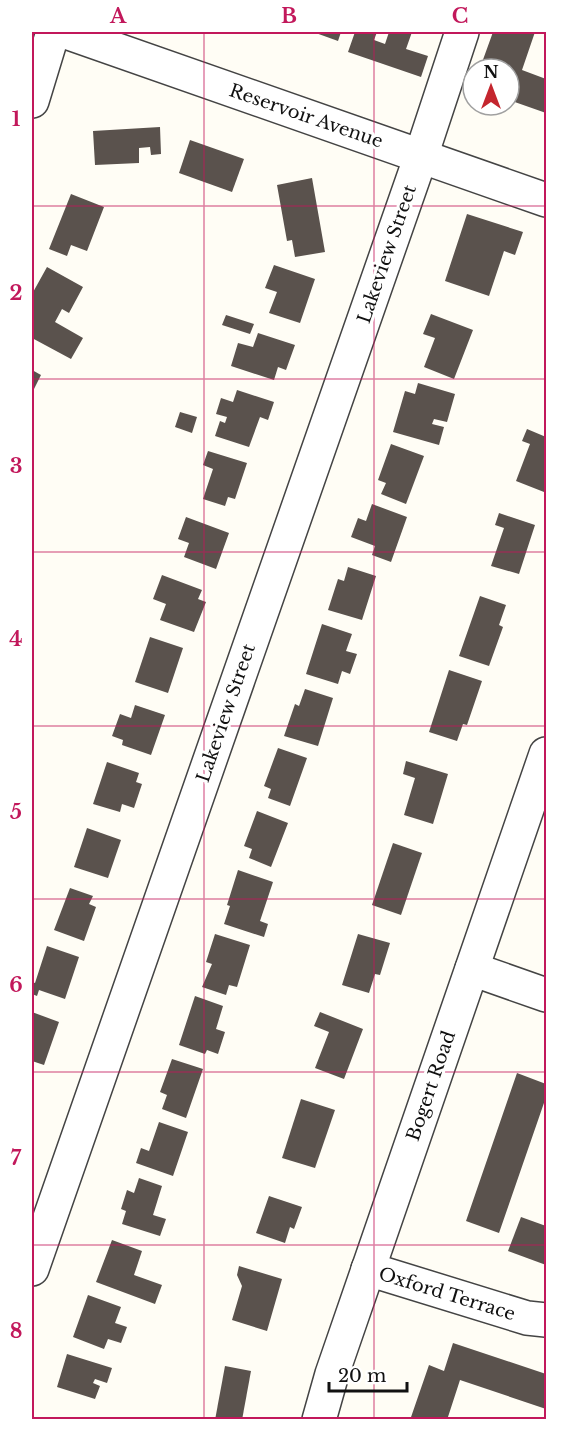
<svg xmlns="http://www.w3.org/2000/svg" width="578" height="1451" font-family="'Libre Baskerville',serif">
<rect width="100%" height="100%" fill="#fffdf5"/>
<g fill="#5a524d">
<path d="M313,32H341L338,41Z"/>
<path d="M355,32H377L374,40L385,44L389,32H412L406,49L428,56L421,77L348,52Z"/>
<path d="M493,32H535L522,70L546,79V113L509,100V69L480,68Z"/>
<path d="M160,127L161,154L151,155L150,147L139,148V163L95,165L93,131Z"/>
<path d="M190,140L244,159L232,192L179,173Z"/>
<path d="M312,178L325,252L295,257L292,240L287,241L277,185Z"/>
<path d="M71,194L104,207L87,251L71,245L67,256L49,249Z"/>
<path d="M467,214L523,232L515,255L504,251L489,296L445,281Z"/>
<path d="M274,265L315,279L300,323L269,313L277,292L265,288Z"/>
<path d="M47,267L83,287L69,313L62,309L55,322L83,338L71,359L32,338V294Z"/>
<path d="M431,314L473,330L454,379L424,367L435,338L423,334Z"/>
<path d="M226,315L254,324L250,334L222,325Z"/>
<path d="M258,333L295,345L286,370L278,367L274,380L231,366L238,343L253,347Z"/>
<path d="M32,370L41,375L32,393Z"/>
<path d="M418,383L455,394L447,422L434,419L432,424L444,427L439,445L393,432L405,391L415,394Z"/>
<path d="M237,390L274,402L268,420L260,417L249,447L215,436L220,421L225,423L227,417L216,414L221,398L233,402Z"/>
<path d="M180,412L197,417L192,433L175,427Z"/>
<path d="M527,429L546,437V487L544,492L516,481L530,444L522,441Z"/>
<path d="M391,444L424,456L406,504L381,494L386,483L378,480Z"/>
<path d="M208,451L247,463L235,499L228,497L225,506L203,499L213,469L203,465Z"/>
<path d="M372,504L407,517L391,562L372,555L375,546L351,537L358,518L366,521Z"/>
<path d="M499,513L535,525L519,574L491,566L504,528L495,525Z"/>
<path d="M186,517L229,533L216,569L184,557L189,543L178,539Z"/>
<path d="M348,567L376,576L362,620L328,610L338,579L344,581Z"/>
<path d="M162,575L202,590L198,599L206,602L194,632L160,620L166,604L153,599Z"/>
<path d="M480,596L506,605L499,625L503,627L489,666L459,656Z"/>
<path d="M322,624L352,634L346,651L357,654L350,674L342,671L338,684L306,674Z"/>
<path d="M150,637L183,648L168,693L135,682Z"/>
<path d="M449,670L482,681L467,725L463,724L457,741L429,732Z"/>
<path d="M305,689L333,698L318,746L284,736L295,704L299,706Z"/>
<path d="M135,705L165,715L151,755L122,745L123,740L112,736L120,714L131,718Z"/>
<path d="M278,748L307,758L290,806L268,798L271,789L264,786Z"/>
<path d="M406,761L448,774L433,824L404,815L415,778L403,774Z"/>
<path d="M107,762L139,773L136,782L142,784L134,808L122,804L120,812L93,804Z"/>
<path d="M257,811L288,823L271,867L249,858L252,849L244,846Z"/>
<path d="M87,828L121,840L108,878L74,867Z"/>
<path d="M393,843L422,853L401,915L372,905Z"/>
<path d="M238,870L273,882L260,921L268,924L264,937L224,924L230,906L227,905Z"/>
<path d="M70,888L93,896L89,904L96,907L84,941L54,930Z"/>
<path d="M215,934L250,945L237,987L229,985L226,995L202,987L212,964L206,962Z"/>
<path d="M358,934L390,943L380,975L375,974L369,993L342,985Z"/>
<path d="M47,946L79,957L65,999L39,990L37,996L32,994V982L35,983Z"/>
<path d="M195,996L223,1006L216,1029L225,1032L218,1054L207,1050L205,1054L179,1045Z"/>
<path d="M32,1012L59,1022L44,1065L32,1061Z"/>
<path d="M320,1012L363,1029L344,1079L315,1068L329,1032L314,1026Z"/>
<path d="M172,1059L203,1069L186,1118L162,1109L167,1095L160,1092Z"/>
<path d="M517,1073L546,1084V1101L545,1100L499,1233L466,1221Z"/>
<path d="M301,1099L335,1110L315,1168L282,1158Z"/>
<path d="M159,1122L188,1132L173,1176L136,1163L141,1148L149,1151Z"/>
<path d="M139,1178L162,1186L153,1215L166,1219L160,1236L122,1224L126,1211L121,1209L127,1190L134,1193Z"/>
<path d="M269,1196L302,1207L294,1229L290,1227L285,1243L256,1233Z"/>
<path d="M521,1217L546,1226V1265L508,1251Z"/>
<path d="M112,1240L142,1251L134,1275L162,1285L155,1304L96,1282Z"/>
<path d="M239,1266L282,1279L267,1331L232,1320L242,1286L237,1275Z"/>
<path d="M88,1295L121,1307L115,1323L127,1327L121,1343L108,1339L104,1349L73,1337Z"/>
<path d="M453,1343L546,1374V1409L460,1380L447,1420H410L429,1365L444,1371Z"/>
<path d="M67,1354L112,1368L107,1383L95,1379L93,1383L100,1386L95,1399L57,1387Z"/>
<path d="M225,1366L251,1371L242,1420H215Z"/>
</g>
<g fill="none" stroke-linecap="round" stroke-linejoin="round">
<g stroke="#444" stroke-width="36">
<g id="minor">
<path d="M66,32L546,200"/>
<path d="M32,101L53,32"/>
<path d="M472,969L546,995"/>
<path d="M32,1269L421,156L462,32"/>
<path d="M368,1269L527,1318L546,1320"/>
<path d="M319,1420L332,1374L546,754"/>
</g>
</g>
<use href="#minor" stroke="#fff" stroke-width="33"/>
</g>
<path fill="none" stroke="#c2185b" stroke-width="1.5" stroke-opacity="0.55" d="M204,32V1420M374,32V1420M32,206H546M32,379H546M32,552H546M32,726H546M32,899H546M32,1072H546M32,1245H546"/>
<g text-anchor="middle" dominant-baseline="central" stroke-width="6" stroke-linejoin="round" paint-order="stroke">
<g font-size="18" fill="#111" stroke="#fff">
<text transform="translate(306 116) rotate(19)">Reservoir Avenue</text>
<text transform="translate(387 254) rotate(-71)">Lakeview Street</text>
<text transform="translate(226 713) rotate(-71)">Lakeview Street</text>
<text transform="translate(431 1086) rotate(-71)">Bogert Road</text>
<text transform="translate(447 1294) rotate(17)">Oxford Terrace</text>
</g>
</g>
<rect width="578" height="1451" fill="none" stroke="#ffffff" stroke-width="66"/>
<g transform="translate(491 87)"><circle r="28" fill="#ffffff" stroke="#a0a0a0" stroke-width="1.5"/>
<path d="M0-4.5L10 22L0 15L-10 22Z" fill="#c4262e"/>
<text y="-9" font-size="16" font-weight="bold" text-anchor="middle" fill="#111111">N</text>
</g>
<path d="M329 1382v9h78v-9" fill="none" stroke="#111111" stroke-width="3"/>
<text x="338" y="1382" font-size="18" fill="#111111" stroke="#ffffff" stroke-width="4.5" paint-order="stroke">20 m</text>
<rect x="33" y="33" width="512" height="1385" fill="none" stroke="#c2185b" stroke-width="2"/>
<g font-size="20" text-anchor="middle" font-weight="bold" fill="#c2185b">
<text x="118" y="23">A</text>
<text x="289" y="23">B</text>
<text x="460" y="23">C</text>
<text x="16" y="126">1</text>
<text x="16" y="300">2</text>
<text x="16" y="473">3</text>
<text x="16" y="646">4</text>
<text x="16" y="819">5</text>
<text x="16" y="992">6</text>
<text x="16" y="1165">7</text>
<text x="16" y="1338">8</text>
</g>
</svg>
